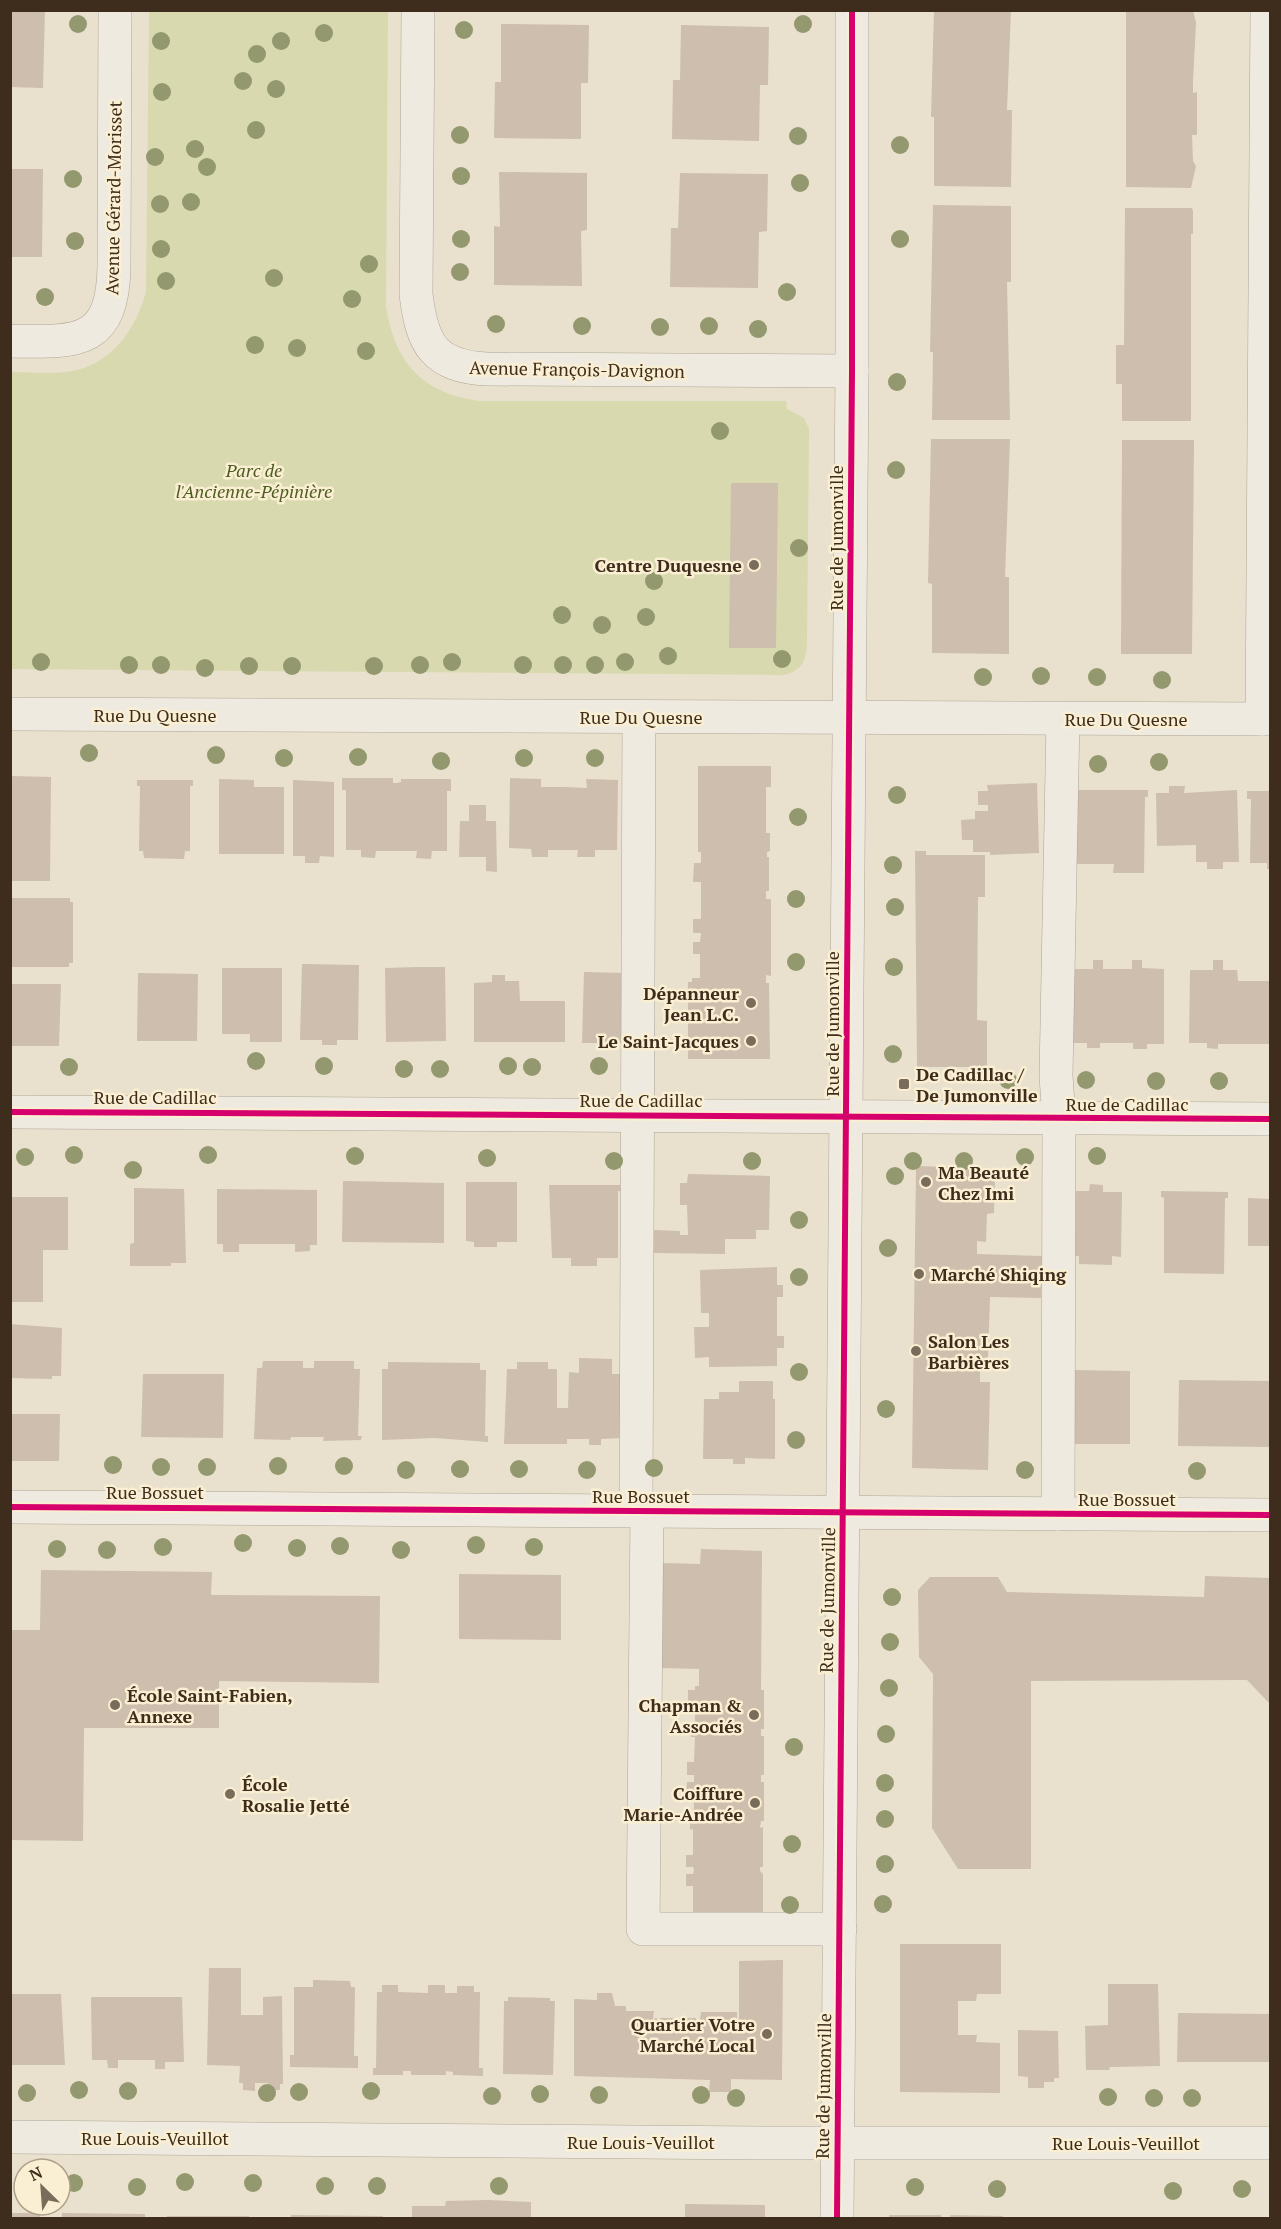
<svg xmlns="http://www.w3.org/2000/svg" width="1281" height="2229" font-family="'PT Serif',serif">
<rect width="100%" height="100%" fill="#e9e1cd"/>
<path fill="#d8d9ae" d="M149,11H388L386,307C395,363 422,393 479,401H786L787,409L804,418L809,429L807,645C805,663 802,670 784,675L11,669V372C29,372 48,374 66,372C110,367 135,331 146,292Z"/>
<g fill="#cdbead">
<path d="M10,10H45L43,88L10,87Z"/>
<path d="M934,10H1011L1007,110H1012L1011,187L934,186V117H931Z"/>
<path d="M1126,10H1193L1196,23L1193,82V93L1197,92V135H1192L1193,161L1196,166L1191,188L1126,187Z"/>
<path d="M501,24L589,25L588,83H581V139L494,138L495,82H501Z"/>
<path d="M681,25L769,27L768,85H760L759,141L672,139L673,80H680Z"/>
<path d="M10,169H43L42,257H10Z"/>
<path d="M499,172L587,173V230L581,231L582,286L494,285V226L500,227Z"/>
<path d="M680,173L768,174L767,231L759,232L758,288L670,287L671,228H678Z"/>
<path d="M933,205L1011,206V282H1007L1010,420H932L933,352H930Z"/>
<path d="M1125,208H1192L1193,211V234H1191V421H1122V384H1116V345H1124Z"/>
<path d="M931,439H1010L1005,577H1009V654L932,653V584L928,583Z"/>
<path d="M1122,440H1194L1192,654H1121Z"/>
<path d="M731,483H778L776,648H729Z"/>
<path d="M698,766H771V787H766V833H770V851L767,852V857H769V891H766V899H771V976L766,975V983H769L770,1059H688V982H692V978H700V954H693V942H700L701,933H693V919H701V882H693L694,863H701V852H698Z"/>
<path d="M10,776L51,777L50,881H10Z"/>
<path d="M342,778H393V783H397L401,782V779H451V791H447V851H432L431,859L416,858L417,851H376L375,858L361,857V850H346V790H342Z"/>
<path d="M510,778L541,779V787H564L587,788L586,779L618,780L617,850H595V857H577L578,850H548V857H532L531,849L509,848Z"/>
<path d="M219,779L254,780V787H284V854H219Z"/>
<path d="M137,780H193V786H190V851H185L184,859L144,858L143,851H139L140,786H137Z"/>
<path d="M293,780L334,782V857L320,856L319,863H305V856H293Z"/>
<path d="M1037,783L1039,853L990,855V852H973V840H962L961,820L975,819V811H988V805H978V791H988L987,785Z"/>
<path d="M1169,786H1185L1184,793L1237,790L1239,862H1223V869H1207V862H1196V845L1157,846L1156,793H1169Z"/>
<path d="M1070,790H1148V797H1145L1144,873H1113L1114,864H1072Z"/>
<path d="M1247,791H1270V869H1267V863H1250L1251,799H1247Z"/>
<path d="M469,805H486V821H496L497,872L486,871V857H459L460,821H469Z"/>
<path d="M915,851H926V855H985V897H978L977,1020L987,1021V1067H917Z"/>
<path d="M10,898H70V902H73V963H69V967H10Z"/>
<path d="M1093,960H1103V969H1132V960H1142V968L1164,969V1044H1147V1049H1133V1043H1100V1048H1087V1043H1071V969H1093Z"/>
<path d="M1213,960H1223V970H1237L1238,981H1270V1044H1218V1049L1207,1048V1043H1189L1190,970H1213Z"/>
<path d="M302,964L359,965L358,1040H337V1045H322V1040H300Z"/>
<path d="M417,967H445L446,1041L386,1042L385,968Z"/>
<path d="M222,968H282V1042H250V1034H222Z"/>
<path d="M584,972L625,973L624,1043H582Z"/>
<path d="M138,973L198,974L197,1041H137Z"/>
<path d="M492,975H505V981H519L520,1001H565V1042H474V983L492,982Z"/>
<path d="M10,984H61L59,1046H10Z"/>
<path d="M916,1166L986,1168L985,1177H995L994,1213L987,1214L986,1242L977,1241V1254L1042,1256L1041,1298L990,1297L988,1358H980V1382H990L988,1470L912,1468Z"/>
<path d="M688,1174L770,1176L769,1230H756V1239H725V1254L653,1253V1230L680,1231V1235H688L687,1205H680V1183H687Z"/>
<path d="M343,1181L444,1183V1243L342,1242Z"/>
<path d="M466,1182H517V1242H497V1247H474V1242L466,1241Z"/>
<path d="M1090,1184L1103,1185V1192H1122L1121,1257L1112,1256V1265L1079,1264V1256H1070L1071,1191H1089Z"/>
<path d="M549,1185H621V1191H618V1258H597V1266H571V1258H552Z"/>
<path d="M134,1188L184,1189L186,1263H171V1266H130V1244L134,1243Z"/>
<path d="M217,1189L317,1190V1245H310V1251L295,1252V1244H239V1252H223V1244H217Z"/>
<path d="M1161,1191L1228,1192V1198H1225L1224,1274L1164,1273V1198L1161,1197Z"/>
<path d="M10,1197H68V1250H43V1302H10Z"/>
<path d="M1248,1198L1270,1199V1246H1248Z"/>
<path d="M777,1267V1285H783V1297H777V1336H784V1348H777V1366L709,1367V1357L695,1358L694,1327H709V1313H701L700,1270Z"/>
<path d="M10,1324L62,1328L61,1376H52V1379L10,1378Z"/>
<path d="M579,1358L612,1359V1374H620V1438L601,1439V1445H589V1439H567V1444H504L507,1369H517V1362H548V1369H557V1408H568L569,1372L579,1373Z"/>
<path d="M263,1361H303V1368H314V1361H354V1369H360L358,1436H362L361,1440L323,1441L324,1437H291L290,1440L254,1439L257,1368H262Z"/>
<path d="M388,1362L480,1363V1370H486L485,1436H488V1442L435,1438L382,1440V1369H388Z"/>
<path d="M1073,1370L1130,1371V1444H1073Z"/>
<path d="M143,1374H224L223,1438L141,1437Z"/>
<path d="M1179,1380L1270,1381V1447L1178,1446Z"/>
<path d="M739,1381H773V1399H775V1459L745,1458V1464H733V1459H703L704,1399H719V1392H739Z"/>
<path d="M10,1414H60L59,1461H10Z"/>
<path d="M701,1549L762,1551L761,1690H764V1729H761V1736H764V1775H761V1782H764V1821H761L760,1828L763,1827V1867H760V1871L763,1874V1913L693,1915V1886H686V1874H693L694,1870L693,1867H686V1855H693V1829L690,1830V1820H694V1796L686,1795L687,1782H694V1775H687V1762H694L695,1737H691V1728L695,1729V1703L688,1702V1690H695V1686H699V1669L661,1668L662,1563L700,1564Z"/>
<path d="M41,1570L212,1572L211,1595L380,1596L379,1683L219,1681V1728H84L83,1841L10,1840V1630H40Z"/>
<path d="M459,1574L561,1575V1640L459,1639Z"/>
<path d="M1205,1576L1270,1578V1704L1247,1680L1031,1681V1869H958L932,1828L933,1674L919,1657L918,1590L930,1577H998L1007,1592L1204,1597Z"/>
<path d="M900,1944H1001V1994H977L976,2001H958V2035H977L976,2042L1000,2043V2093L900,2092Z"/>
<path d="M783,1960L782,2080L731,2079V2092H709L710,2080L574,2076V1999L597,2000V1993H612L615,2006H626V2011H654L653,2019L657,2018V2025H660V2018H696V2026H699L701,2012H737V2020H739V1961Z"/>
<path d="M209,1968H241V2015H263V1997L282,1996L283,2084H280V2090H268V2083H255V2091L243,2090V2083H239L240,2066L207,2065Z"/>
<path d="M313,1980L350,1981L351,1987H355L354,2056H358V2068L290,2067V2055H294V1987H313Z"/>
<path d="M1108,1984H1158L1160,2066L1110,2067L1109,2070H1086L1085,2026L1108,2025Z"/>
<path d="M382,1985H398V1992L428,1993V1985H445V1993H457V1986H474V1992H480L479,2068H483V2076L453,2075V2072L446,2071V2075H411V2071H403V2075H373V2068H376L377,1992H382Z"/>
<path d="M10,1994H61L65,2065H10Z"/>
<path d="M91,1997H182L184,2062H165V2069H155V2060H118V2068H108L107,2060H92Z"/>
<path d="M508,1997L550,1998V2001H555L553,2075L503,2074L504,2001H508Z"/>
<path d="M1178,2013L1270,2014V2062H1177Z"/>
<path d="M1018,2030L1058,2031L1059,2078H1054V2082H1044V2088H1028V2077L1018,2076Z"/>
<path d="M488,2200L531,2202V2218H412V2206H445L446,2201Z"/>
<path d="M685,2204L765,2205V2218H685Z"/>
<rect x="10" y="2213" width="30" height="5"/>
<path d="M62,2213L145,2214V2218H62Z"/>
<path d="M291,2215L383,2216V2218H291Z"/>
<path d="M889,2215H941L942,2218H889Z"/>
<path d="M950,2215L1003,2216V2218H950Z"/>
<rect x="167" y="2216" width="82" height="2"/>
</g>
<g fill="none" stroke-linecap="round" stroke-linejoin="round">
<g stroke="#aea596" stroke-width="34">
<g id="minor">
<path d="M418,10L416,294C422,345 434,366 487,369L852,371"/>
<path d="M10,341C76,342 113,346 114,266L115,10"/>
<path d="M10,714L1270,719"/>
<path d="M1262,719L1267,10"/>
<path d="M10,1112L1270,1119"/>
<path d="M10,1507L1270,1515"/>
<path d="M636,1511L639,717"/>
<path d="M647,1511L643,1929H840"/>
<path d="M1058,1514L1059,1118L1056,1076L1063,719"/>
<path d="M10,2137L772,2143H1270"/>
<path d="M837,2218L852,371V10"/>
</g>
</g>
<use href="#minor" stroke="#efeae0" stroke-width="33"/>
<g stroke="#faefd2" stroke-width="10">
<g id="cycleway">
<path d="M10,1112L1270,1119"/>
<path d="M10,1507L1270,1515"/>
<path d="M837,2218L852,371V10"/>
</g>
</g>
<use href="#cycleway" stroke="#d6006c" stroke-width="6"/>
</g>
<g fill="#93986e">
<circle cx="78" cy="24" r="9"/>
<circle cx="803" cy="24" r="9"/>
<circle cx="464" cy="30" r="9"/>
<circle cx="324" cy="33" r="9"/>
<circle cx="161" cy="41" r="9"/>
<circle cx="281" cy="41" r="9"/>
<circle cx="257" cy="54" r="9"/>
<circle cx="243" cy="81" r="9"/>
<circle cx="276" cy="89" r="9"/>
<circle cx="162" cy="92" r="9"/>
<circle cx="256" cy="130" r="9"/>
<circle cx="460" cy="135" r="9"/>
<circle cx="798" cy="136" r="9"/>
<circle cx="900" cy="145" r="9"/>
<circle cx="195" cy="149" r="9"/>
<circle cx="155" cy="157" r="9"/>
<circle cx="207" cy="167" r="9"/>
<circle cx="461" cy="176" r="9"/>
<circle cx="73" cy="179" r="9"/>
<circle cx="800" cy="183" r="9"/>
<circle cx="191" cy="202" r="9"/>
<circle cx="160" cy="204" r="9"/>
<circle cx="461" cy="239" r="9"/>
<circle cx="900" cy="239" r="9"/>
<circle cx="75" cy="241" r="9"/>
<circle cx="161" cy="249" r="9"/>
<circle cx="369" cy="264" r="9"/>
<circle cx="460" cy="272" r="9"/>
<circle cx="274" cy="278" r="9"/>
<circle cx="166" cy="281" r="9"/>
<circle cx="787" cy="292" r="9"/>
<circle cx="45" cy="297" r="9"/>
<circle cx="352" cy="299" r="9"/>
<circle cx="496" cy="324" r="9"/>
<circle cx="582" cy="326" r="9"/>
<circle cx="709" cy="326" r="9"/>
<circle cx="660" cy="327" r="9"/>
<circle cx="758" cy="329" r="9"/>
<circle cx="255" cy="345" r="9"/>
<circle cx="297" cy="348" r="9"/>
<circle cx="366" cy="351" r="9"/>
<circle cx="897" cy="382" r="9"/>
<circle cx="720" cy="431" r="9"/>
<circle cx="896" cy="470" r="9"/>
<circle cx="799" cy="548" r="9"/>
<circle cx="654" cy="581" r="9"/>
<circle cx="562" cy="615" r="9"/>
<circle cx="646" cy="617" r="9"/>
<circle cx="602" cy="625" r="9"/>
<circle cx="668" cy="656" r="9"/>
<circle cx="782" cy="659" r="9"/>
<circle cx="41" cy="662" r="9"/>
<circle cx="452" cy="662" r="9"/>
<circle cx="625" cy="662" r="9"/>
<circle cx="129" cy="665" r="9"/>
<circle cx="161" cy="665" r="9"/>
<circle cx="420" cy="665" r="9"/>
<circle cx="523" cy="665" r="9"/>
<circle cx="563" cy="665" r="9"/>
<circle cx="595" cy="665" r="9"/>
<circle cx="249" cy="666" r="9"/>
<circle cx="292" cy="666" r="9"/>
<circle cx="374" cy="666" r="9"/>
<circle cx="205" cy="668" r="9"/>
<circle cx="1041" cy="676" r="9"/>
<circle cx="983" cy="677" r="9"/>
<circle cx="1097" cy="677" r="9"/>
<circle cx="1162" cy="680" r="9"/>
<circle cx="89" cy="753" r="9"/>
<circle cx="216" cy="755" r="9"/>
<circle cx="358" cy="757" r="9"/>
<circle cx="284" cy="758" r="9"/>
<circle cx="524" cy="758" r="9"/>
<circle cx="595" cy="758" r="9"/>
<circle cx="441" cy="761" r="9"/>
<circle cx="1159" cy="762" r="9"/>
<circle cx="1098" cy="764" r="9"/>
<circle cx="897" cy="795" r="9"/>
<circle cx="798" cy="817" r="9"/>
<circle cx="893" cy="865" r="9"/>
<circle cx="796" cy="899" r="9"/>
<circle cx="895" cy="907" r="9"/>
<circle cx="796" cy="962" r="9"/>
<circle cx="894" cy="967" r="9"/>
<circle cx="893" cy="1054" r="9"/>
<circle cx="256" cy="1061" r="9"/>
<circle cx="324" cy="1066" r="9"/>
<circle cx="508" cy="1066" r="9"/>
<circle cx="599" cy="1066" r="9"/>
<circle cx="69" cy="1067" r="9"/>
<circle cx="532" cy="1067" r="9"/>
<circle cx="404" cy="1069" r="9"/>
<circle cx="440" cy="1069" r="9"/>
<circle cx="1008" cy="1080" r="9"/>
<circle cx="1086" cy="1080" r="9"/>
<circle cx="1156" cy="1081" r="9"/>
<circle cx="1219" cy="1081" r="9"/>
<circle cx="74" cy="1155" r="9"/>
<circle cx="208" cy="1155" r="9"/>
<circle cx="355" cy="1156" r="9"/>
<circle cx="1097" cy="1156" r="9"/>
<circle cx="25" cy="1157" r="9"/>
<circle cx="1025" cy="1157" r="9"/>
<circle cx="487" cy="1158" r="9"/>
<circle cx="614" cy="1161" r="9"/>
<circle cx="752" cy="1161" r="9"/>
<circle cx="913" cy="1161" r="9"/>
<circle cx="964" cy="1161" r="9"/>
<circle cx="133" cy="1170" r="9"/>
<circle cx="895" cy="1176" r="9"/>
<circle cx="799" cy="1220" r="9"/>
<circle cx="888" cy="1248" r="9"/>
<circle cx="799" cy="1277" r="9"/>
<circle cx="799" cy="1372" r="9"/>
<circle cx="886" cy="1409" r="9"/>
<circle cx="796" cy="1440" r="9"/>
<circle cx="113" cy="1465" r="9"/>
<circle cx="278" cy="1466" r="9"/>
<circle cx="344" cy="1466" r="9"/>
<circle cx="161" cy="1467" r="9"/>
<circle cx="207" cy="1467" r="9"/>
<circle cx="654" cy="1468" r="9"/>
<circle cx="460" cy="1469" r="9"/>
<circle cx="519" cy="1469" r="9"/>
<circle cx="406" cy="1470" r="9"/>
<circle cx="587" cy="1470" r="9"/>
<circle cx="1025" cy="1470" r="9"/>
<circle cx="1197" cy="1471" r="9"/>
<circle cx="243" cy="1543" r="9"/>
<circle cx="476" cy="1545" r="9"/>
<circle cx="340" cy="1546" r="9"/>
<circle cx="163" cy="1547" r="9"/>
<circle cx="534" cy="1547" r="9"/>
<circle cx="297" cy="1548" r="9"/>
<circle cx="57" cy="1549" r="9"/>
<circle cx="107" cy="1550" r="9"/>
<circle cx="401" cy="1550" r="9"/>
<circle cx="892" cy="1597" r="9"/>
<circle cx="890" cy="1642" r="9"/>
<circle cx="889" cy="1688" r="9"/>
<circle cx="886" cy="1734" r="9"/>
<circle cx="794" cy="1747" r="9"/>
<circle cx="885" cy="1783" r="9"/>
<circle cx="885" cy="1819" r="9"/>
<circle cx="792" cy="1844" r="9"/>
<circle cx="885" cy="1864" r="9"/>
<circle cx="883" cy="1904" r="9"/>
<circle cx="790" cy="1905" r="9"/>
<circle cx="79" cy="2090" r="9"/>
<circle cx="128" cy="2091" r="9"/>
<circle cx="371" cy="2091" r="9"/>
<circle cx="299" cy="2092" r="9"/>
<circle cx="27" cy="2093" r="9"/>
<circle cx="267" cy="2093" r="9"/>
<circle cx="540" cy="2094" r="9"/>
<circle cx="599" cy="2095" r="9"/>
<circle cx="701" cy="2095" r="9"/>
<circle cx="492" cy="2096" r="9"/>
<circle cx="1108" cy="2097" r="9"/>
<circle cx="736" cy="2098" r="9"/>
<circle cx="1154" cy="2098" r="9"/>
<circle cx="1192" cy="2098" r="9"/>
<circle cx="185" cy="2182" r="9"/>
<circle cx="74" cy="2183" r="9"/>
<circle cx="253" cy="2183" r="9"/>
<circle cx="325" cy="2186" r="9"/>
<circle cx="377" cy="2186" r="9"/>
<circle cx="499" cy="2186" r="9"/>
<circle cx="137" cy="2187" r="9"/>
<circle cx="915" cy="2187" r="9"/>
<circle cx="997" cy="2189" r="9"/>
<circle cx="1242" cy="2189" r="9"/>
<circle cx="1173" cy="2191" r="9"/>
</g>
<g fill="#7a6c5a" stroke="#faefd2" stroke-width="2">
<circle cx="754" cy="565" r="6"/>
<circle cx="751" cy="1003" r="6"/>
<circle cx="751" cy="1041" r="6"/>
<rect x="898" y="1078" width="12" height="12" rx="3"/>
<circle cx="926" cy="1182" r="6"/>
<circle cx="919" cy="1274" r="6"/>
<circle cx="916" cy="1351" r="6"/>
<circle cx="115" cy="1705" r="6"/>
<circle cx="754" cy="1715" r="6"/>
<circle cx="230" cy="1794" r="6"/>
<circle cx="755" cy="1803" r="6"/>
<circle cx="767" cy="2034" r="6"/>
</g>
<g text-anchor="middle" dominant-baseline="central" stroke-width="5" stroke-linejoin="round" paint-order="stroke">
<g font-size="18" fill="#3e2d1c" stroke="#faefd2">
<text transform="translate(113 198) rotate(-89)">Avenue Gérard-Morisset</text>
<text transform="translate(577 369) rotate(1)">Avenue François-Davignon</text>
<text transform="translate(836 538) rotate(-90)">Rue de Jumonville</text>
<text x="155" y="715">Rue Du Quesne</text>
<text x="641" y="717">Rue Du Quesne</text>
<text x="1126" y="719">Rue Du Quesne</text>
<text transform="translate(832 1024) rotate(-90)">Rue de Jumonville</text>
<text x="155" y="1097">Rue de Cadillac</text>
<text x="641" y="1100">Rue de Cadillac</text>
<text x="1127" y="1104">Rue de Cadillac</text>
<text x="155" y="1492">Rue Bossuet</text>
<text x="641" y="1496">Rue Bossuet</text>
<text x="1127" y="1499">Rue Bossuet</text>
<text transform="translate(827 1600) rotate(-89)">Rue de Jumonville</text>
<text transform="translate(823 2086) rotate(-89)">Rue de Jumonville</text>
<text x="155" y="2138">Rue Louis-Veuillot</text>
<text x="641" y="2142">Rue Louis-Veuillot</text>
<text x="1126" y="2143">Rue Louis-Veuillot</text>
</g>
<g font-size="18" font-style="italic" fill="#4d5d20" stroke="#faefd2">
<text x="254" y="470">Parc de<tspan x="254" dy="21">l'Ancienne-Pépinière</tspan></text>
</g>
<g font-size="18" font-weight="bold" fill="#3e2d1c" stroke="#faefd2" text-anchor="end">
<text x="742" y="565">Centre Duquesne</text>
<text x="739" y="993">Dépanneur<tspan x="739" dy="21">Jean L.C.</tspan></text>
<text x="739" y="1041">Le Saint-Jacques</text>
<text x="916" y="1074" text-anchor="start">De Cadillac /<tspan x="916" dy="21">De Jumonville</tspan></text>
<text x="938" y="1172" text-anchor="start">Ma Beauté<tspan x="938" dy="21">Chez Imi</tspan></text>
<text x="931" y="1274" text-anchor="start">Marché Shiqing</text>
<text x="928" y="1341" text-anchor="start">Salon Les<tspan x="928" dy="21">Barbières</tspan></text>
<text x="127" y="1695" text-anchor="start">École Saint-Fabien,<tspan x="127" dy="21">Annexe</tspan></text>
<text x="742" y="1705">Chapman &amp;<tspan x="742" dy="21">Associés</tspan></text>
<text x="242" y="1784" text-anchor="start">École<tspan x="242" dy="21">Rosalie Jetté</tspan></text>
<text x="743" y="1793">Coiffure<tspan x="743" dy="21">Marie-Andrée</tspan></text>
<text x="755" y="2024">Quartier Votre<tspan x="755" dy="21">Marché Local</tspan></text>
</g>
</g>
<rect width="1281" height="2229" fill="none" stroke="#3e2d1c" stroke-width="24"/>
<g transform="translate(42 2187) rotate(335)"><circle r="28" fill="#faefd2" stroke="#afa189" stroke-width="1.5"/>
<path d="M0-4.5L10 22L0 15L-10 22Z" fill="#7a6c5a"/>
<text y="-9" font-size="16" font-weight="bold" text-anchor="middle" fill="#3e2d1c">N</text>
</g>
</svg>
